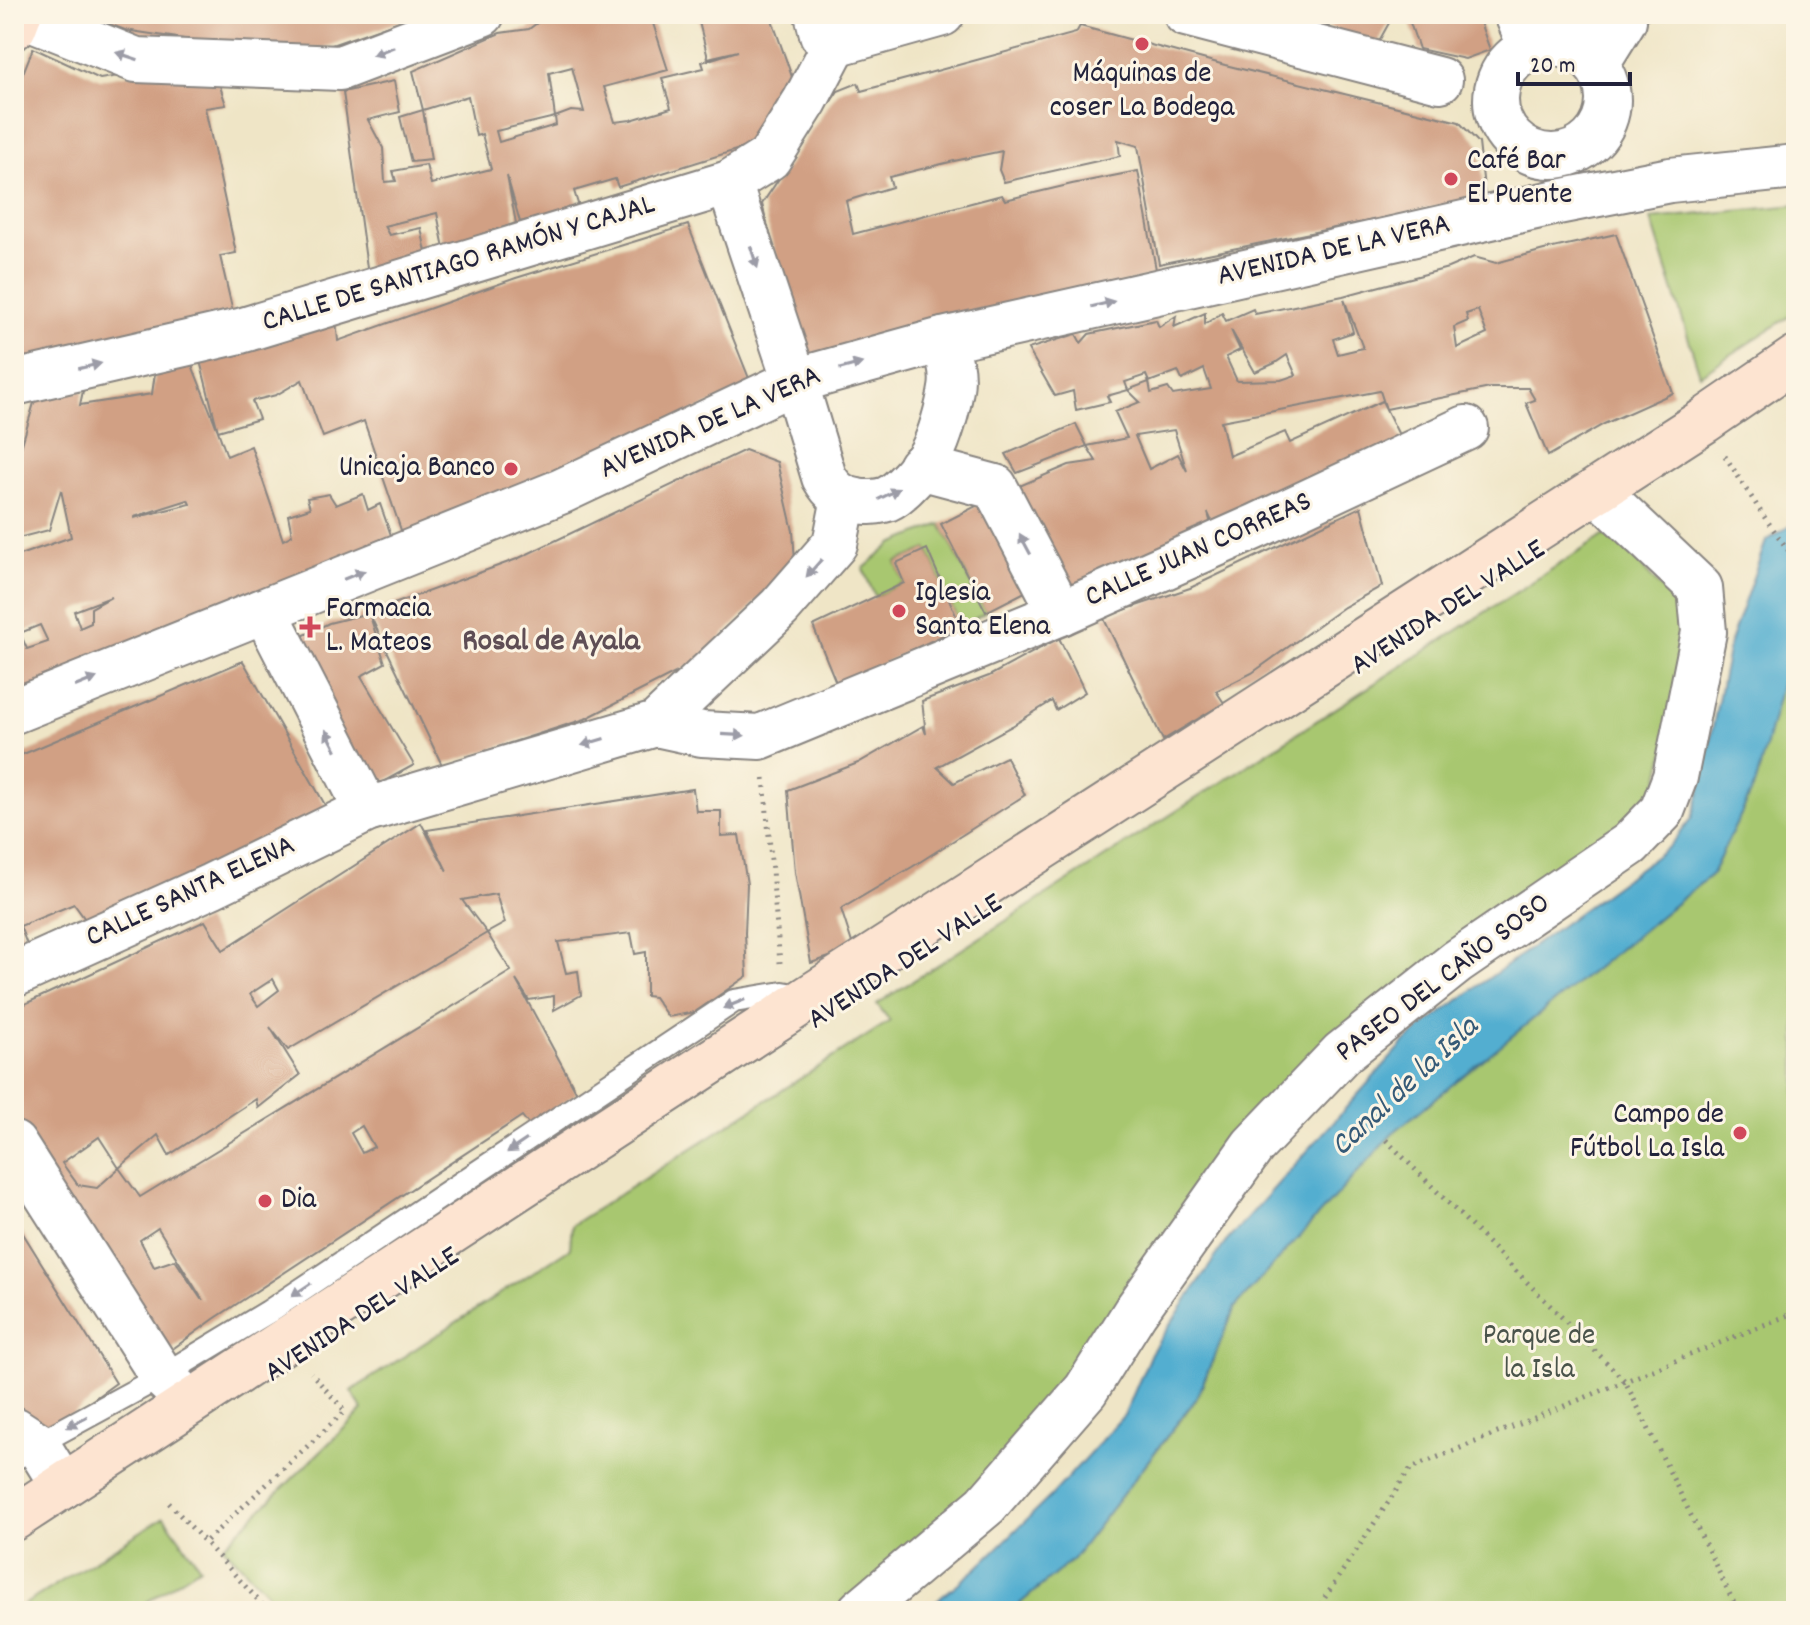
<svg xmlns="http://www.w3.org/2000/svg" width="1810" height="1625" font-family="Dekko,sans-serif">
<rect width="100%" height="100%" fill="#fcf5e5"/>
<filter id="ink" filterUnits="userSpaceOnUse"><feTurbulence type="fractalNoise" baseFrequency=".0125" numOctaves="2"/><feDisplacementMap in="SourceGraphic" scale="16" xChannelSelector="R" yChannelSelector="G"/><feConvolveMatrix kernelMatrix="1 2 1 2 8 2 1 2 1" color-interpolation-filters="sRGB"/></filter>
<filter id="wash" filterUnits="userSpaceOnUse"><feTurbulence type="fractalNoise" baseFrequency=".006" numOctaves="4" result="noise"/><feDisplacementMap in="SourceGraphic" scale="32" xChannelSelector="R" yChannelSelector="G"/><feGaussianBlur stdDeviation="1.8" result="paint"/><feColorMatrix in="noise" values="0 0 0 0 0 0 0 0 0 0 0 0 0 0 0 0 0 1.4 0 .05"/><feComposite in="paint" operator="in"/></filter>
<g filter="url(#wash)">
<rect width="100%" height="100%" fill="#efe5c6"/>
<g fill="#a8c76f" stroke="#657455" stroke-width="2">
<path d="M1796,205V312L1700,375L1651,219Z"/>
<path d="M941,524L986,612L961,627L927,549L896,562L904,583L875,597L863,569L892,544Z"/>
<path d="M1605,535L1630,553L1694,626L1652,808L1386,1002L1069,1399L844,1611H284L223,1546L363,1410L351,1391L570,1248L572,1225L890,1021L877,1004Z"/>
<path d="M1796,627V1611H1011L1072,1560L1197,1398L1235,1307L1395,1131L1712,874L1756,783Z"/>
<path d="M164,1517L200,1567L133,1611H14Z"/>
</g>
<path fill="#52aed0" stroke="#3a6886" stroke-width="2" d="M1796,522V627L1756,783L1712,874L1395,1131L1235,1307L1197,1397L1072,1560L1011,1611H924L976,1569L1052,1495L1125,1414L1151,1353L1225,1243L1404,1043L1425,1025L1671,845L1692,818L1700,792L1729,645L1766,541Z"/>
<g id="blocks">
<g fill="#d1a084" fill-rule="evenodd">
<path d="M98,14H420L323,48L257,50L125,30L96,19Z"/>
<path d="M549,14H650L668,70L604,87L615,122L631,120L671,108L662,78L704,68L702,62L738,51L708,58L697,14H770L792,77L793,100L765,141L618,187L615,179L574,191L579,207L520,222L507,176L516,223L444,248L437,213L384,226L389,235L421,228L428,261L368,275L343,92L394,81L400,112L368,120L383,148L385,182L396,181L393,171L426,165L431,184L491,169L482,134L476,136L468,96L423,110L413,71L500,33L529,29ZM572,67L584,112L571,111L555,117L556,125L499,142L496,131L555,117L549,73Z"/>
<path d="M1307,14H1394L1379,41L1366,48Z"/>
<path d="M1407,14H1477L1490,50L1465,59L1419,49Z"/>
<path d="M1531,14H1582L1542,35Z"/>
<path d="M1080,26L1225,65L1459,122L1479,143L1485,197L1159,264L1138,146L1118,140L1120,156L1004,182L999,170L1002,151L954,161L889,177L892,187L846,201L853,234L1002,195L1005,200L1072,184L1138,171L1157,275L804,364L762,204L838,91L858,83L861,91L929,73L1076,33Z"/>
<path d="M33,48L100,79L143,72L219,83L226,105L205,108L236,253L220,256L233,312L14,364V96Z"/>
<path d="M423,110L431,160L411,162L400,117Z"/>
<path d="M688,225L752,386L404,539L364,421L323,437L302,380L276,395L252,401L259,419L218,431L227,456L251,446L283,540L292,535L288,515L310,508L307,498L329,494L336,505L363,494L368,510L380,504L399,558L14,699V557L71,537L61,490L49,530L14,539V472L36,396L83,391L80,405L152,394L155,373L190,360L218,431L199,357L336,320L338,341L516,278ZM188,500L190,504L134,518V517ZM111,597L91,608V623L80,628L74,611ZM40,625L48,642L27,649L20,633Z"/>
<path d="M1616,234L1673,393L1604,424L1548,456L1526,403L1535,400L1528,388H1490L1386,409L1380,391L1221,421L1229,456L1285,432L1290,443L1382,401L1402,441L1218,535L1208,513L1214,536L1074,598L1017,487L1069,465L1096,461L1087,446L1127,438L1115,412L1140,402L1128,390L1107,396L1110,402L1076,410L1073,391L1055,396L1028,349L1076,334L1081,343L1089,334L1156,320L1159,327L1176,316L1174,327L1205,313V324L1222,313L1226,321L1253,309L1255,314L1343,296L1448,268L1474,257L1496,263L1544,250ZM1344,299L1363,348L1338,354L1333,339L1353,332ZM1478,310L1487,334L1457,348L1454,327L1468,321L1466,314ZM1231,330L1255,372L1275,363L1287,355L1296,375L1281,380L1237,381L1226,357L1240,350ZM1204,369L1211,389L1173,395L1168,388L1151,393L1149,382L1178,371L1182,380ZM1146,375L1149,382L1128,390L1125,382ZM1174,430L1187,471L1178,454L1149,469L1135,436Z"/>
<path d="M1076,424L1087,446L1017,473L1006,454Z"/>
<path d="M745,450L777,462L793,531L795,563L697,662L585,719L442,765L369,613L517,559Z"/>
<path d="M980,504L1025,592L986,612L941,524Z"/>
<path d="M1361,507L1382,586L1344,607L1252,673L1216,691L1224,703L1163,740L1103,617L1190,588Z"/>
<path d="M927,549L961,627L837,685L813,626L904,583L896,563Z"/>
<path d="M369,613L385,663L361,676L414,765L368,790L288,643L329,623Z"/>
<path d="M1059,638L1085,692L1056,710L1052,701L1012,726L937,767L954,783L1006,757L1025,795L912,867L841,909L854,949L811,963L795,872L788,790L858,763L923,726L926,734L922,701L989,676Z"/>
<path d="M243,661L332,817L90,926L74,904L20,926L29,950L14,957V758Z"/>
<path d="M693,789L696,811H721V836L739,835L747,884L745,933L747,976L695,1012L668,1017L654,997L646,996V952L635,954L631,933L558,942L566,973L578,971L581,995L554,1010V996L529,1000L516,980L577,1093L530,1126L522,1116L214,1319L160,1358L14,1122V1009L205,921L223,950L421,823L447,871L427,830ZM496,894L505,923L487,933L462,900ZM487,933L511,971L140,1197L119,1168L158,1135L169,1155L256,1099L258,1108L300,1075L270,1027L288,1050ZM273,979L279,990L258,1006L250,994ZM362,1126L374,1147L362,1153L351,1133ZM99,1137L119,1168L97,1188L78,1185L62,1163ZM158,1228L202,1299H201L175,1260L154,1267L140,1240Z"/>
<path d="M14,1219L116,1383L34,1442L14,1440Z"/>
</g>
</g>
</g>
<g filter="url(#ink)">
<use href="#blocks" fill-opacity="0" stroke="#888480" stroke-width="2"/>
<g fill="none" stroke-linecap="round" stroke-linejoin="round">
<g stroke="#888480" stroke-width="26">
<path id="lane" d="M14,1459L37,1444L162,1376L268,1312L734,1001L783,993L801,996"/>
</g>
<g stroke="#888480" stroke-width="48">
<g id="street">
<path d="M20,14L136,60L340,68L482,14"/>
<path d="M817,14L822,34L835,44L942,14"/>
<path d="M1186,14L1440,80"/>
<path d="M1517,14L1531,48"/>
<circle cx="1552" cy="100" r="56"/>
<path d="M1558,44L1624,20L1596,65"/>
<path d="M729,183L795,381L824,477C832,491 840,498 857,501C865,503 879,502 887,499C901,493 923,467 931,454C940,437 948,408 951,389C954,372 949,356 943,340"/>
<path d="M14,383L240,331L729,183L769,158L805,101L835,44"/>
<path d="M920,467L995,487L1061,613"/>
<path d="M265,611L367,810"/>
<path d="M14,711L562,491L795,381L943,340L1553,203L1670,180L1796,167"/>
<path d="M656,724L702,734L760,737L1061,613L1257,526L1466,428"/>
<path d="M14,975L211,886L367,810L656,724L780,607L835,544L844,498"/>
<path d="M14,1144L162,1376L190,1402"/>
<path d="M14,1429L37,1444L63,1486"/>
<path d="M860,1611L986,1505L1086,1390L1135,1312L1253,1146L1342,1053L1457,962L1630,844L1662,811L1675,777L1704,632L1700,588L1611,504"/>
</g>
</g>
<g stroke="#888480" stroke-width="48">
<g id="secondary">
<path d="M14,27L19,14"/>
<path d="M14,1518L810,997L1704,421L1796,358"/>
</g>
</g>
<g stroke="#888480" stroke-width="5" stroke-dasharray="2 6" stroke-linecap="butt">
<path d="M1725,456L1763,515L1796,561"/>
<path d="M764,778L780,963"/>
<path d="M1386,1140L1625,1381L1738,1611"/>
<path d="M169,1503L205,1542"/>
<path d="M268,1611L205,1542L345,1411L311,1373"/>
<path d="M1316,1611L1411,1468L1796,1312"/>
</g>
<use href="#lane" stroke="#fff" stroke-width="22"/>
<use href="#street" stroke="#fff" stroke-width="44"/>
<use href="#secondary" stroke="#fde4d1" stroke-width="44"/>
</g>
<defs><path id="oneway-solid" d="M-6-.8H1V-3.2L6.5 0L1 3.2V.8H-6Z" transform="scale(2)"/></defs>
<g fill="#9c9ca7">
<use href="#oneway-solid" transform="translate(383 51) rotate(159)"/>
<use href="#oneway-solid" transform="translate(127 56) rotate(-162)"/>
<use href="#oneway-solid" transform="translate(754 257) rotate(72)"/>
<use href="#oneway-solid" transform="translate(1103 304) rotate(-13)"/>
<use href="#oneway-solid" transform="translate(90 366) rotate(-13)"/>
<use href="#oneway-solid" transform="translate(851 366) rotate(-15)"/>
<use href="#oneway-solid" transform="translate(889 494) rotate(-27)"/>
<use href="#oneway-solid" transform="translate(1025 544) rotate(-118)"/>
<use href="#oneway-solid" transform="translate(814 568) rotate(131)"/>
<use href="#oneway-solid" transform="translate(354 575) rotate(-22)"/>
<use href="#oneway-solid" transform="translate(86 682) rotate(-22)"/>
<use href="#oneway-solid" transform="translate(733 735) rotate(3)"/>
<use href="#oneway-solid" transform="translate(331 740) rotate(-117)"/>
<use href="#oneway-solid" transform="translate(593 742) rotate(163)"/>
<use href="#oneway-solid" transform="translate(734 1004) rotate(158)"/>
<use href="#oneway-solid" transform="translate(517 1146) rotate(146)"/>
<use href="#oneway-solid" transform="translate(301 1290) rotate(146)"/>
<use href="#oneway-solid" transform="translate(77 1422) rotate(151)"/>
</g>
</g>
<g fill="#d1495b" stroke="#fcf5e5" stroke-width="3">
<circle cx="1142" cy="44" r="8"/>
<circle cx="1451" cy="179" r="8"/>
<circle cx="511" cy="469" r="8"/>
<circle cx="899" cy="611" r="8"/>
<path d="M306 615h8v8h8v8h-8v8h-8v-8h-8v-8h8z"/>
<circle cx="1740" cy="1133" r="8"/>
<circle cx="265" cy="1201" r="8"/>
</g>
<g text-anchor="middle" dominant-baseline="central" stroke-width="6" stroke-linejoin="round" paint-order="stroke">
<g font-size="30" fill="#22223b" stroke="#fcf5e5" text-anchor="start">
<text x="1142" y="75" text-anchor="middle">Máquinas de<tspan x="1142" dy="34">coser La Bodega</tspan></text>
<text x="1467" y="162">Café Bar<tspan x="1467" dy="34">El Puente</tspan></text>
<text x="495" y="469" text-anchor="end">Unicaja Banco</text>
<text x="915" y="594">Iglesia<tspan x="915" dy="34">Santa Elena</tspan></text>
<text x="326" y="610">Farmacia<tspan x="326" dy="34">L. Mateos</tspan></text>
<text x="1724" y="1116" text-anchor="end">Campo de<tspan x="1724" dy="34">Fútbol La Isla</tspan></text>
<text x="281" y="1201">Dia</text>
</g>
<g font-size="30" fill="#22223b" stroke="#fcf5e5">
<text transform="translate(1334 252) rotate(-13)">AVENIDA DE LA VERA</text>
<text transform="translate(459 265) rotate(-17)">CALLE DE SANTIAGO RAMÓN Y CAJAL</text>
<text transform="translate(711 424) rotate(-24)">AVENIDA DE LA VERA</text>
<text transform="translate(1199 551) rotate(-24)">CALLE JUAN CORREAS</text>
<text transform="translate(1449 609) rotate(-33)">AVENIDA DEL VALLE</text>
<text transform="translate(191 893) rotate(-25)">CALLE SANTA ELENA</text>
<text transform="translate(906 963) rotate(-33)">AVENIDA DEL VALLE</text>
<text transform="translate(1444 979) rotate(-37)">PASEO DEL CAÑO SOSO</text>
<text transform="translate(363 1316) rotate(-33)">AVENIDA DEL VALLE</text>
</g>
<g font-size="30" fill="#4a544b" stroke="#fcf5e5">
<text x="1539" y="1337">Parque de<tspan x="1539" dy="34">la Isla</tspan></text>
</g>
<g font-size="32" font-weight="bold" fill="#5f4e55" stroke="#fcf5e5">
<text x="551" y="643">Rosal de Ayala</text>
</g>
<g font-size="32" font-style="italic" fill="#355a77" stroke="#fcf5e5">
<text transform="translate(1406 1088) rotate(-43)">Canal de la Isla</text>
</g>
</g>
<rect width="1810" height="1625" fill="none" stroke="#fcf5e5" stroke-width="48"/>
<path d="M1518 72v12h112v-12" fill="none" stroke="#22223b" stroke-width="4"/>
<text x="1530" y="72" font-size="24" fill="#22223b" stroke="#fcf5e5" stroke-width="6" paint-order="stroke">20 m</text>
</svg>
